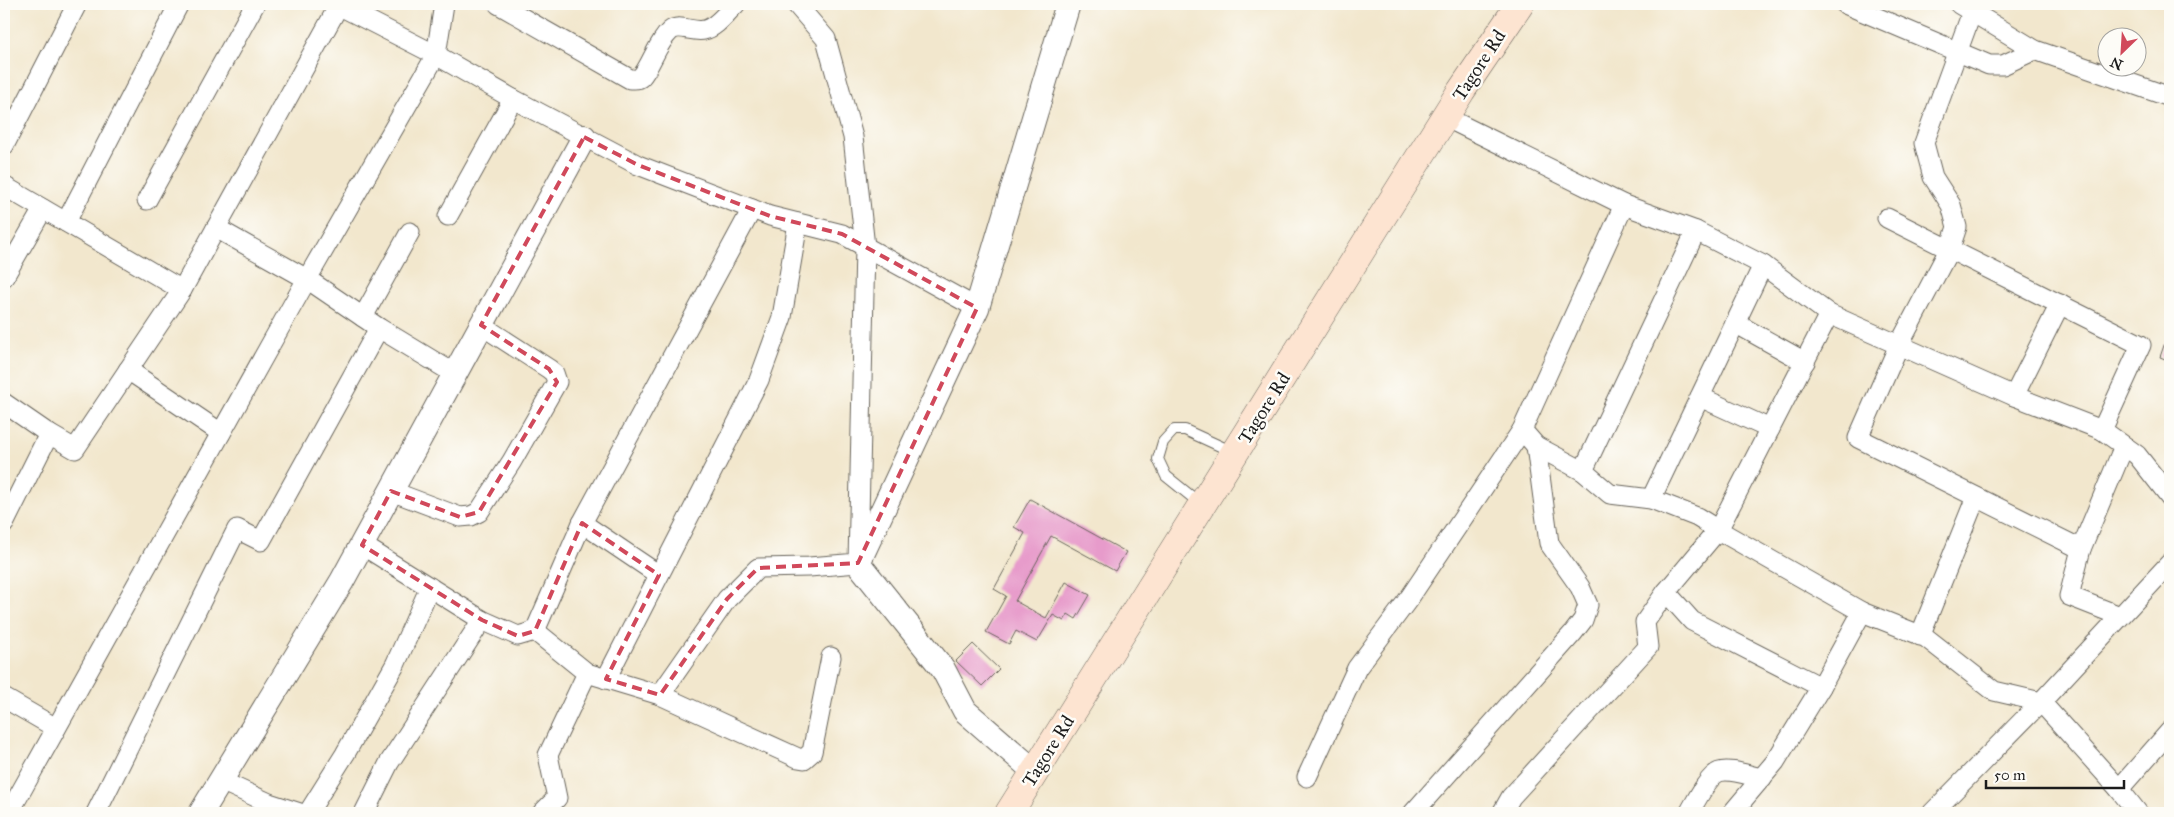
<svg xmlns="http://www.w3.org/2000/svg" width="2174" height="817" font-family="'IM FELL Great Primer',serif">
<rect width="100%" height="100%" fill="#fdfcf7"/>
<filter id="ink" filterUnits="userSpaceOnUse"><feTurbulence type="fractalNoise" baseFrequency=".02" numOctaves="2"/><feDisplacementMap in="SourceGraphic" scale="10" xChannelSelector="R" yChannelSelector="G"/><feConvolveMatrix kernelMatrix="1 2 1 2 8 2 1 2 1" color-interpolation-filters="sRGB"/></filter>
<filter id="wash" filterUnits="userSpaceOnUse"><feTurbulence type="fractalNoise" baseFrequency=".0096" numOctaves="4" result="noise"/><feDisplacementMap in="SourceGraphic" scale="20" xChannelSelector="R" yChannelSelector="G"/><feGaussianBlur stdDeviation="1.12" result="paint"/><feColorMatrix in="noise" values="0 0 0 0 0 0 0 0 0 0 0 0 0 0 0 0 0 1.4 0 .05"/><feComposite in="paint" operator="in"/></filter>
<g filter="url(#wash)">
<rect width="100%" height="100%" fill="#f2e7cd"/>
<g id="blocks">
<g fill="#e79bcb">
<path d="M2170,328V361L2160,357Z"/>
<path d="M1030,499L1126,552L1115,571L1051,536L1015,601L1046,618L1066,582L1090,595L1076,619L1068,614L1064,621L1053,615L1037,642L1016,631L1009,644L986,632L1006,596L994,589L1025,533L1014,527Z"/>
<path d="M973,644L999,669L982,686L956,661Z"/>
</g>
</g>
</g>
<g filter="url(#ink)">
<use href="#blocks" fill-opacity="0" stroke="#67635a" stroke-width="1"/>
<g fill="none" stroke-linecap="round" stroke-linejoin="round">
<g stroke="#67635a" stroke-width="12">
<path id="service" d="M1202,505L1166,476L1158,459L1163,442L1174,430H1185L1233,452"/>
</g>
<g stroke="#67635a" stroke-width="21">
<g id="minor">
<path d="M336,4L436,55L513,99L638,165L770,216L842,234L977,308"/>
<path d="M498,4L630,79C634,79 638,80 641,77C651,66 657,43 670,31C679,23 693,33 704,30C716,28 727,12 736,4"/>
<path d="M1845,4L1989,65H2003L2035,50"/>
<path d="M1959,4L2035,50L2170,97"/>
<path d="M1972,12L1924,143L1933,177L1951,205L1957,227L1950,248L1899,345L1858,438L2081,549L2069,596L2120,616"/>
<path d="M1445,117L1624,205L1696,231L1763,265L1829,314L2014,396L2102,430L2137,455L2170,497"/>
<path d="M4,146L77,4"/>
<path d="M4,186L182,290L216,228L307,279L379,328L455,374"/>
<path d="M147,200L255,4"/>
<path d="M448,216L513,99"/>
<path d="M1887,218L2141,345L2102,430"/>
<path d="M66,222L179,4"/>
<path d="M216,228L339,5"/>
<path d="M4,277L43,209"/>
<path d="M363,317L410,232"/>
<path d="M1735,323L1805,362"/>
<path d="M128,370L221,433"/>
<path d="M2014,396L2060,304"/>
<path d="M1700,397L1770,429"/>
<path d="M4,403L49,434L75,449L182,290"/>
<path d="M1522,430L1536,446L1583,471L1610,494L1651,499L1697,517L1718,530L1862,612L1925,637L1994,691L2041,702L2119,789L2138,813"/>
<path d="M1583,471L1696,231"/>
<path d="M391,491L460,517L471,516L479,512L512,461L557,382L554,373L549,369L481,325"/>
<path d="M1651,499L1763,265"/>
<path d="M582,523L659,575"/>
<path d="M4,524L49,434"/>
<path d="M362,545L482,620"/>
<path d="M2081,549L2124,446"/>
<path d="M1666,592L1718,530L1829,314"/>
<path d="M535,631L587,673L548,755L557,798L542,813"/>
<path d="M1920,636L1976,497"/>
<path d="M587,673L660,695L727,599L758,568L809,567L858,563L865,247L853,137L826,39L796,4"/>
<path d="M606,679L759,380L782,317L798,223"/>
<path d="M1821,687L1862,612"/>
<path d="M660,695L798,758L804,759L812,752L831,657"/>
<path d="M4,698L56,728"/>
<path d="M1307,777L1357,668L1410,597L1522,430L1624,205"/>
<path d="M221,781L269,803L300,813"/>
<path d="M2119,789L2170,731"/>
<path d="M9,813L307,279L436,55L444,4"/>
<path d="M96,813L237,529L261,541L379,328"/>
<path d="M308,813L345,754L395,665L430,587"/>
<path d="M364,813L389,763L482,620L518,636L535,631L582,523L752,209"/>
<path d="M1413,813L1573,633L1583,620L1588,605L1580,587L1549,543L1536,446"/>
<path d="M1502,813L1511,797L1648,647L1645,622L1666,592L1692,621L1821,687L1775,762L1732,813"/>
<path d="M1689,813C1695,803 1708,776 1719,772C1730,768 1750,776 1762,778"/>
<path d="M1932,813L2041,702L2170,563"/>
</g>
</g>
<g stroke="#67635a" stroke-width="26">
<g id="tertiary">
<path d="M1034,771L965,711L943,669L858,563L977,308L1068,4"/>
<path d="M201,813L342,581L584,137"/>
</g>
</g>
<g stroke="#67635a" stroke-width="29">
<path id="secondary" d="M1009,813L1461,91L1520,4"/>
</g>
<use href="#service" stroke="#fff" stroke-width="10"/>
<use href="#minor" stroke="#fff" stroke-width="19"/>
<use href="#tertiary" stroke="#fff" stroke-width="24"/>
<use href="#secondary" stroke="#fde4d1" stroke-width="28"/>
</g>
</g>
<path fill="none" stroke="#d1495b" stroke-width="4" stroke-dasharray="10 6" stroke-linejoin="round" d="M584,137L638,165L770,216L842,234L977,308L858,563L758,568L727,599L660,695L606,679L659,575L582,523L535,631L518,636L482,620L362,545L391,491L460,517L479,512L557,382L549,369L481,325Z"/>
<g text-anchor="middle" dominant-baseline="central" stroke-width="5" stroke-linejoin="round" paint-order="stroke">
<g font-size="19" fill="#1c1c1c" stroke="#fdfcf7">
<text transform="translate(1479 65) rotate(-57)">Tagore Rd</text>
<text transform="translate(1264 408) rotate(-58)">Tagore Rd</text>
<text transform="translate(1048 751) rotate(-58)">Tagore Rd</text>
</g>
</g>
<rect width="2174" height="817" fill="none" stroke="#fdfcf7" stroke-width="20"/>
<g transform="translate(2122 52) rotate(205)"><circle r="24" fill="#fdfcf7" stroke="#a3a29f"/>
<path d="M0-4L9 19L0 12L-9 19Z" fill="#d1495b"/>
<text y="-8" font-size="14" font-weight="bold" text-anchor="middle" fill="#1c1c1c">N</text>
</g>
<path d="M1986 780v8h138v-8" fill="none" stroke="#1c1c1c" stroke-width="2.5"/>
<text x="1994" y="780" font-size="15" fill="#1c1c1c" stroke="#fdfcf7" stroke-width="4" paint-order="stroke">50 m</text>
</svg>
